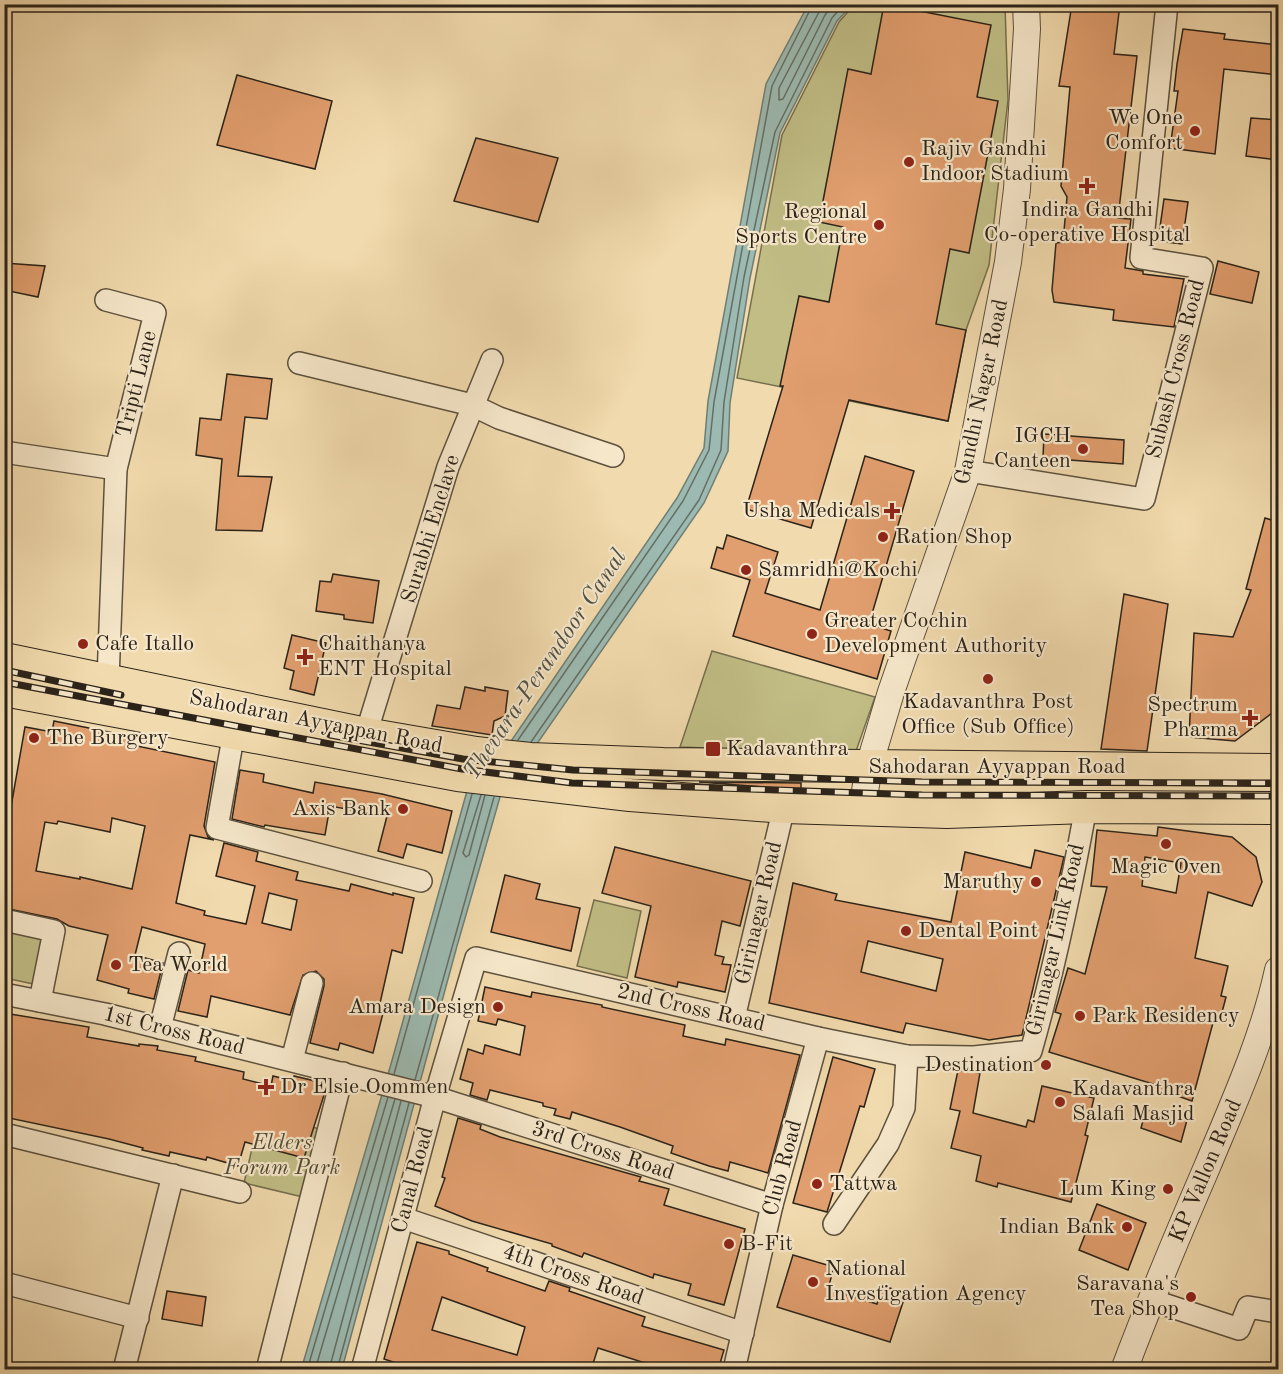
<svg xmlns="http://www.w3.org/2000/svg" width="1283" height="1374" font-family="'Old Standard TT',serif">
<rect width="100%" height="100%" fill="#f1daad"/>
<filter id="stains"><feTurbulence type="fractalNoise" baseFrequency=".00333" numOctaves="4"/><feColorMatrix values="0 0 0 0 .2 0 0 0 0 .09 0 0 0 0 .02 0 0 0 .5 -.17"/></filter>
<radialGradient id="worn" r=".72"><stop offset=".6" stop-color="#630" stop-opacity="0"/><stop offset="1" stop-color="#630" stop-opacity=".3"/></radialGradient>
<g fill="#c1bd85" stroke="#76704f" stroke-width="1.5">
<path d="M854,5H1005L1008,100L989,265L966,330L948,421L737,378L782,135L839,22Z"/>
<path d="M712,651L875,697L855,754L680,747Z"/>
<path d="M594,900L641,911L627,978L577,966Z"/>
<path d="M4,925L48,934L38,985L5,978Z"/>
<path d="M260,1114L320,1129L303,1197L244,1183Z"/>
</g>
<path fill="#9cbab1" stroke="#6f7e74" stroke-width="1.5" d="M808,5H852L837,21L780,133L750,278L730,403L728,451L704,503L500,797L457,946L342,1369L301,1370L391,1064L467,791L505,750L677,498L704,448L708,401L766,84Z"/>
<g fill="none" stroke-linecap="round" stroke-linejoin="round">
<g stroke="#646e65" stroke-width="1.5">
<path d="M820,4L819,12L779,88V100L783,99L825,15L834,4"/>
<path d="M518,740L683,501L709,450L714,402L772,86L813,4"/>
<path d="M531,742L699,500L721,450L724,402L744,277L775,132L832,18L844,4"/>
<path d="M481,795L463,853L466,857L469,855L485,795"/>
<path d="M394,1074L472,794"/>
<path d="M415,1080L494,797"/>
<path d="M307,1370L388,1097"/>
<path d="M315,1370L395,1099"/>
<path d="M329,1370L401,1101"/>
<path d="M337,1370L409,1103"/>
</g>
</g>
<g fill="#e19e6e" stroke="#2b2319" stroke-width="1.5" fill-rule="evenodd">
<path d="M884,4L991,25L977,97L998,101L969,253L950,249L936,324L966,330L948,421L849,400L811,528L746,509L783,386H780L799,296L829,302L843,227L819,222L848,69L871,74Z"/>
<path d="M1072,4H1120L1114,54L1137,56L1118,218L1131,219L1125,268L1143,271V274L1184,279L1174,327L1113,320L1114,310L1054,302L1052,290L1056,243L1063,242L1067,197L1061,186L1070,87L1059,86Z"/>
<path d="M1183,29L1225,34L1224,39L1278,45V75L1224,69L1215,154L1170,148L1178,91H1174L1177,64Z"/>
<path d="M237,75L332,101L315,169L217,145Z"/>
<path d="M1251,118L1278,120V160L1246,156Z"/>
<path d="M476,138L558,158L538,222L454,201Z"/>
<path d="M1164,199L1188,202L1182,244L1158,241Z"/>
<path d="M1218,261L1259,272L1252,303L1210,294Z"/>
<path d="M4,263L45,266L38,297L4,290Z"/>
<path d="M227,374L272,379L267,419L245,417L238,476L272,477L262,531L216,530L222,459L196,455L200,418L221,420Z"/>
<path d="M1044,434L1124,440L1123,464L1043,458Z"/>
<path d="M865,456L914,471L869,624L891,631L877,679L733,636L750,580L711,568L717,547L723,549L727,535L778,552L765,593L820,610Z"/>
<path d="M1265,518L1278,522V686L1272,713L1235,741L1189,737L1194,633L1233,637L1251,590L1246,589Z"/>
<path d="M333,574L379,581L373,623L344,619V615L316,611L320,581L331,582Z"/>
<path d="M1124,594L1168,604L1147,751L1101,749Z"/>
<path d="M292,635L326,643L314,695L290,689L294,671L284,668Z"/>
<path d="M465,687L485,691V687L508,691L505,716L494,721L492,735L432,726L437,705L460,709Z"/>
<path d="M54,721L129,736L127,744L215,762L204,826L208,837L214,840L190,835L176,903L205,911L204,915L246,924L255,886L216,876L224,843L258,852L256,861L298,872L296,880L349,891L351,884L393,895V893L414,898L402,953L392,950L378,1012L383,1013L373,1053L340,1043L338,1050L310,1043L324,986V979L316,971L303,975L290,1015L211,996L207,1017L178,1011L188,970L199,973L205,944L142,927L135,955L163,963L154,999L128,993L129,989L97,980L108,935L69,926L57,919L4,908V823L8,824L25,727L52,732ZM112,818L145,826L132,889L80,877V879L36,871L45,822L57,824L58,821L110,832ZM269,893L297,900L291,930L262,923Z"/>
<path d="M240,770L264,774L263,782L313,793L315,782L382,794L452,811L442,853L407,844L403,858L378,851L387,816L330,806L325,835L265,825L264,827L232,819Z"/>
<path d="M699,782L801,783V790Z"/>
<path d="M1158,827L1232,837L1256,857L1262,882L1252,906L1208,892L1195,958L1228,966L1221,996L1226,997L1220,1020L1214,1019L1192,1101L1152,1087L1153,1084L1049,1052L1061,1014L1055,1012L1068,968L1085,974L1107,887L1091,886L1097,830L1157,836ZM1145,857L1181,863L1176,893L1142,886Z"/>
<path d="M615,847L751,881L740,926L722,921L715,955L724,957L722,964L731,965L725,992L678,982L677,987L635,977L651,906L602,893Z"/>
<path d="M1035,850L1064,857L1022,1035L989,1040L906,1023L903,1033L769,1003L793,883L837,894L835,900L951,922L965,852L1031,868ZM868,941L943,959L936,991L861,972Z"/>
<path d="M505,875L540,884L536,899L580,908L571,951L491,932Z"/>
<path d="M485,987L531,997L532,992L602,1005V1007L685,1025L683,1036L725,1045L726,1039L800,1055L768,1173L730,1162L728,1171L709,1166L671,1153L673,1146L620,1127L572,1112L570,1119L554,1115L556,1109L543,1106V1103L490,1090L487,1100L470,1095L473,1083L460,1079L468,1049L483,1054L485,1045L520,1055L525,1026L498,1019L496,1025L478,1021Z"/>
<path d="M4,1013L89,1027L87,1037L139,1046V1044L158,1046L157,1050L196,1057L195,1061L244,1072L243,1079L271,1086L273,1076L293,1081L294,1076L319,1082L324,1095L304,1158L245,1142L238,1166L207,1157L206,1160L170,1152L169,1156L142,1150L143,1148L109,1139L4,1117Z"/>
<path d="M833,1057L875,1069L864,1107L860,1106L827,1212L793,1203Z"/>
<path d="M958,1070L980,1073L973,1113L1026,1127L1028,1120L1034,1122L1042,1086L1094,1098L1085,1135L1088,1136L1071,1202L998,1183L997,1187L976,1181L981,1156L951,1148L960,1111L950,1109Z"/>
<path d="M1146,1110L1187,1120L1181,1142L1141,1128Z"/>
<path d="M458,1118L481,1125L480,1129L500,1137L641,1177L639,1181L669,1189L664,1205L745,1229L724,1305L688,1295L691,1284L654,1274L653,1278L584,1253L582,1257L552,1246V1244L472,1221L435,1206L445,1178L442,1177Z"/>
<path d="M1097,1204L1146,1223L1128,1270L1079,1250Z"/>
<path d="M417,1242L449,1251V1254L488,1268L487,1271L545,1291L549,1281L570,1288L569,1291L645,1317L642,1326L724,1350L718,1370H689L670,1363L667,1370L598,1348L591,1370H417L384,1359ZM442,1297L525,1327L517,1355L432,1330Z"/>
<path d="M793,1255L834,1267L828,1289L877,1304L883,1286L906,1293L890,1342L777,1307Z"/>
<path d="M167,1291L206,1297L202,1326L162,1319Z"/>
</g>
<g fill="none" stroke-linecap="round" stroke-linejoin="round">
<g stroke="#5c513e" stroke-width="24">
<g id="minor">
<path d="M106,300L155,313L116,469L108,680"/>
<path d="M299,363L472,405L499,418L613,456"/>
<path d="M4,452L116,469"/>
<path d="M968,471L1144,499L1202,268L1141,258L1167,4"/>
<path d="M234,732L217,828L421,881"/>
<path d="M366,734L448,467L492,360"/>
<path d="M4,920L54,931L40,1001"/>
<path d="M4,994L105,1014L435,1097L772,1205"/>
<path d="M734,1018L784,807"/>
<path d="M160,1028L179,953"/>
<path d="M292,1060L312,983"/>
<path d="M4,1134L240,1192"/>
<path d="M403,1218L743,1333"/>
<path d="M834,1224L888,1144L904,1108L907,1056"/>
<path d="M4,1283L138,1318"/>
<path d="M1151,1300L1239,1329L1248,1307L1278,1312"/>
<path d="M124,1370L173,1175"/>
<path d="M267,1370L343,1073"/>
<path d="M362,1370L435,1097L476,958L818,1038L907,1056L974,1057L1031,1051C1054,970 1071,889 1086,807"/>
<path d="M734,1370L772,1205L818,1038"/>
</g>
</g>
<g stroke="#5c513e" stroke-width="28">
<g id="tertiary">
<path d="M862,810L869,766L891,692L968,471L1008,262L1017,189L1027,29L1026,4"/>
<path d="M1124,1370C1150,1301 1178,1234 1207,1167C1234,1102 1263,1039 1278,970"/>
</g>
</g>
<g stroke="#2b2319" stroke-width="34">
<g id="primary">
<path d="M4,659L366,734L476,753L530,759L663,764L1278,770"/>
<path d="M4,690L458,775L630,795L784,807L947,812L1086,807L1278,808"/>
</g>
</g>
<use href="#minor" stroke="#f6e7ca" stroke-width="21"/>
<use href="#tertiary" stroke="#f6e7ca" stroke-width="26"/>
<use href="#primary" stroke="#f1daad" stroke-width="32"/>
<g stroke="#2b2319" stroke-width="7">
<g id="rail">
<path d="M4,670L121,695"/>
<path d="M4,682L462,769L572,783L922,795L1278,796"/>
<path d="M330,735L463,759L573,770L922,782L1278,783"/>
</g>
</g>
<use href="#rail" stroke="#f6e7ca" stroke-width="4.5" stroke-dasharray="14" stroke-linecap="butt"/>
</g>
<g fill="#8f2418" stroke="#f6e7ca" stroke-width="2">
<circle cx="1195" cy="131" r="6"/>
<circle cx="909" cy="162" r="6"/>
<path d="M1084 177h6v6h6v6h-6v6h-6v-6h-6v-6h6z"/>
<circle cx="879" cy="225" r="6"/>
<circle cx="1083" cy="449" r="6"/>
<path d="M889 502h6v6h6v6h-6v6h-6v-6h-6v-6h6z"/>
<circle cx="883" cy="537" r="6"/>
<circle cx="746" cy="570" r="6"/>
<circle cx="812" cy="634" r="6"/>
<circle cx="83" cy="644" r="6"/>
<path d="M302 648h6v6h6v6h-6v6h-6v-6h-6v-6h6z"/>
<circle cx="988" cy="679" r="6"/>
<path d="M1247 709h6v6h6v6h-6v6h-6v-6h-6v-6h6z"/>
<circle cx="34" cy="738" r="6"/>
<rect x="705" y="741" width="16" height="16" rx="3"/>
<circle cx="403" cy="809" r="6"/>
<circle cx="1166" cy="844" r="6"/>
<circle cx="1036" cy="882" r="6"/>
<circle cx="906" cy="931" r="6"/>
<circle cx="116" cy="965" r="6"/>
<circle cx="498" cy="1007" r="6"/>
<circle cx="1080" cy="1016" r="6"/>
<circle cx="1046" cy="1065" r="6"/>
<path d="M263 1078h6v6h6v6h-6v6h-6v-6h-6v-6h6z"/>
<circle cx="1060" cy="1102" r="6"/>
<circle cx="817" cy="1184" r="6"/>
<circle cx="1168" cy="1189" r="6"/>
<circle cx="1127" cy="1227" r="6"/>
<circle cx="729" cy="1244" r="6"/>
<circle cx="813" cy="1282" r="6"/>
<circle cx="1191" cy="1297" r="6"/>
</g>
<g text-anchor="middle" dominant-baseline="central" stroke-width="4.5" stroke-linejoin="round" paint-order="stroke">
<g font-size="22" fill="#2b2319" stroke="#f6e7ca" text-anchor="start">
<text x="1183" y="118" text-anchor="end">We One<tspan x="1183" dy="25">Comfort</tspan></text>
<text x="921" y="149">Rajiv Gandhi<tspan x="921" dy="25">Indoor Stadium</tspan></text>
<text x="1087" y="210" text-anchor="middle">Indira Gandhi<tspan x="1087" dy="25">Co-operative Hospital</tspan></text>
<text x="867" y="212" text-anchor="end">Regional<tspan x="867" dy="25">Sports Centre</tspan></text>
<text x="1071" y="436" text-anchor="end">IGCH<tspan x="1071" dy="25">Canteen</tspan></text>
<text x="880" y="511" text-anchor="end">Usha Medicals</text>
<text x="895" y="537">Ration Shop</text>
<text x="758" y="570">Samridhi@Kochi</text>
<text x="824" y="621">Greater Cochin<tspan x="824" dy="25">Development Authority</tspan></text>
<text x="95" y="644">Cafe Itallo</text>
<text x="318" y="644">Chaithanya<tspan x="318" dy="25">ENT Hospital</tspan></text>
<text x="988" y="702" text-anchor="middle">Kadavanthra Post<tspan x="988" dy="25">Office (Sub Office)</tspan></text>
<text x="1238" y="705" text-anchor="end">Spectrum<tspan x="1238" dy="25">Pharma</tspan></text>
<text x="46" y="738">The Burgery</text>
<text x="726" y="749">Kadavanthra</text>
<text x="391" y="809" text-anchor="end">Axis Bank</text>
<text x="1166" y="867" text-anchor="middle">Magic Oven</text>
<text x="1024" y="882" text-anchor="end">Maruthy</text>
<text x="918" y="931">Dental Point</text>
<text x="128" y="965">Tea World</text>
<text x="486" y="1007" text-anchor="end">Amara Design</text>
<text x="1092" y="1016">Park Residency</text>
<text x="1034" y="1065" text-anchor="end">Destination</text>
<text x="280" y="1087">Dr Elsie Oommen</text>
<text x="1072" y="1089">Kadavanthra<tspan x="1072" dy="25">Salafi Masjid</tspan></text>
<text x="829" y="1184">Tattwa</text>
<text x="1156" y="1189" text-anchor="end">Lum King</text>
<text x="1115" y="1227" text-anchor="end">Indian Bank</text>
<text x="741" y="1244">B-Fit</text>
<text x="825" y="1269">National<tspan x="825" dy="25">Investigation Agency</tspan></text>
<text x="1179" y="1284" text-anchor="end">Saravana's<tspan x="1179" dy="25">Tea Shop</tspan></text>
</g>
<g font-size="22" fill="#2b2319" stroke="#f6e7ca">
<text transform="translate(1176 369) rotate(-76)">Subash Cross Road</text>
<text transform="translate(137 384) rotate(-76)">Tripti Lane</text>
<text transform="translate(982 392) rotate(-78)">Gandhi Nagar Road</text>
<text transform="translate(431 529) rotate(-73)">Surabhi Enclave</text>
<text transform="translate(316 722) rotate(11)">Sahodaran Ayyappan Road</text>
<text x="997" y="767">Sahodaran Ayyappan Road</text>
<text transform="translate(759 913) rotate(-77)">Girinagar Road</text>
<text transform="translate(1056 940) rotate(-77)">Girinagar Link Road</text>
<text transform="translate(691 1008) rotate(13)">2nd Cross Road</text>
<text transform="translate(174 1031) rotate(14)">1st Cross Road</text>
<text transform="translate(603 1151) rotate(18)">3rd Cross Road</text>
<text transform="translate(783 1168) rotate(-75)">Club Road</text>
<text transform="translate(1206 1171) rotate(-67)">KP Vallon Road</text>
<text transform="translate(413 1180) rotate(-75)">Canal Road</text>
<text transform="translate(573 1275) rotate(19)">4th Cross Road</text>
</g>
<g font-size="22" font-style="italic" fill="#504a34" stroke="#f6e7ca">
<text x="282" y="1143">Elders<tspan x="282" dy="25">Forum Park</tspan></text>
</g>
<g font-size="24" font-style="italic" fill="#4d5047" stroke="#f6e7ca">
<text transform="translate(546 665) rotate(-56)">Thevara-Perandoor Canal</text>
</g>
</g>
<rect width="1283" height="1374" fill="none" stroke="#f1daad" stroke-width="24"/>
<rect x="6" y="6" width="1271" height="1362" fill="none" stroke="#2b2319" stroke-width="3"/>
<rect x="12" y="12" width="1259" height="1350" fill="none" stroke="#2b2319" stroke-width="1.5"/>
<rect width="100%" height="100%" filter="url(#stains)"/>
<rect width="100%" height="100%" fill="url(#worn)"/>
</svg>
